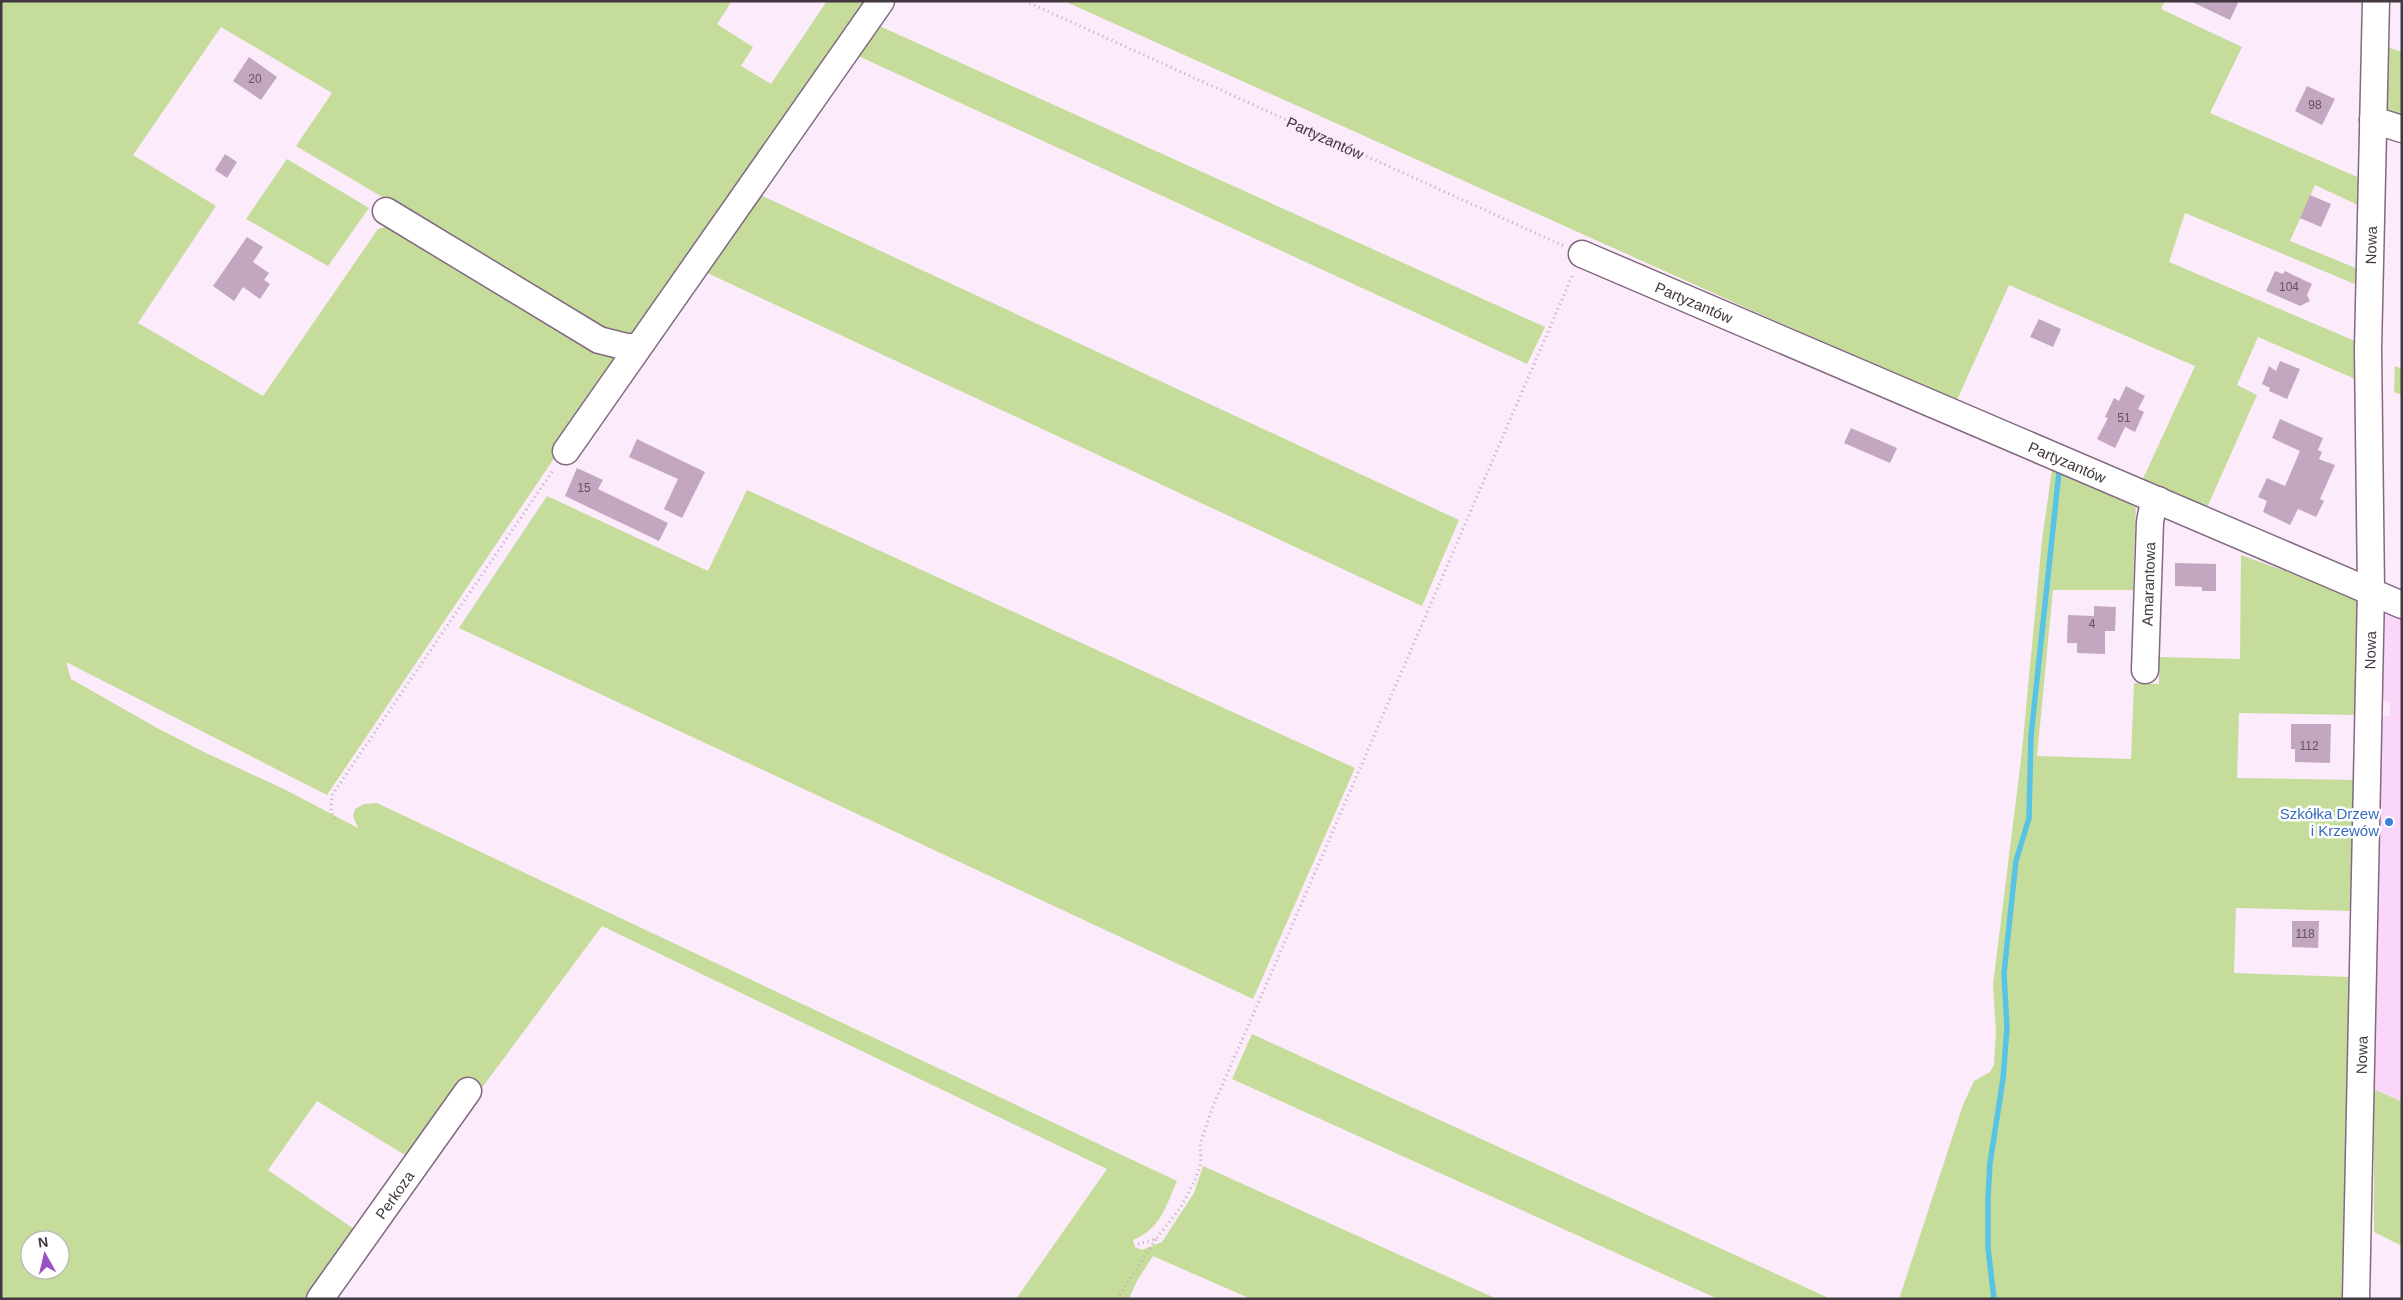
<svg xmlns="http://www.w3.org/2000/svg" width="2403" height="1300" font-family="Arial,sans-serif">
<rect width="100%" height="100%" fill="#fcebfb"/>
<path fill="#fad7f8" d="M2377,603L2402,614V1102L2374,1089L2376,717L2390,715V704L2377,696Z"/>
<g fill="#c6dc9a" fill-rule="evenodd">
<path d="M1,1H732L717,24L753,47L741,66L771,84L827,1H866L637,338L624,340L296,146L332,93L221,27L133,155L216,206L138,323L263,396L378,229L393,225L623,356L327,795L66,662L71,679L159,729L206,753L286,790L358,828L353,816L355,809L364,804L377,803L1177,1181C1165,1208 1161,1228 1133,1240L1135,1247L1142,1250L1162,1242L1194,1193L1203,1166L1497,1299H1251L1153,1256L1137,1281L1129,1299H1016L1107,1169L602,926L478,1093L408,1157L317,1101L268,1170L357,1231L309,1299H1ZM30,1240H60V1270H30Z"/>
<path d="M1064,1H2165L2161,9L2242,47L2210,113L2362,179L2360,206L2315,185L2290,241L2358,269L2357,285L2185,213L2169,262L2355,341V379L2258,337L2237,385L2257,395L2206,510L2141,483L2195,366L2009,285L1956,402Z"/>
<path d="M875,24L1545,327L1527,364L854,54Z"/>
<path d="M2387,47L2402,52V118L2386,111Z"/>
<path d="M287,159L369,208L328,266L246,219Z"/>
<path d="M754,192L1459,520L1422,606L703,271Z"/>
<path d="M2395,366L2402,369V395L2394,392Z"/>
<path d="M2053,463L2136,502L2133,590H2053L2037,756L2131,759L2134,683L2159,684V657L2240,659L2241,555L2357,597L2356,715L2239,713L2237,778L2355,780L2352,911L2236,908L2234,973L2349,977L2344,1299H1899L1963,1105L1974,1081L1990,1072L1994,1065L1996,1032L1993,985L2022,751L2042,540Z"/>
<path d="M747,490L1355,768L1253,999L459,628L547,496L708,571Z"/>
<path d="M1252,1034L1831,1299H1718L1232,1079Z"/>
<path d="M2374,1089L2402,1102V1246L2374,1232Z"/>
</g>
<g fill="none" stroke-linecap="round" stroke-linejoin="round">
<path stroke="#59c3e6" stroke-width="5.5" d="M1994,1299L1988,1248V1197L1990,1163L2003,1079L2007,1028L2004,973L2016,861L2029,818L2031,736L2059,472"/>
</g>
<g fill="#c3a7c1">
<path d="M2190,1H2239L2230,20Z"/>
<path d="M249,57L277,77L261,100L233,81Z"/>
<path d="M2307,86L2335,99L2322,125L2295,111Z"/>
<path d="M225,154L237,162L227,178L215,170Z"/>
<path d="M2310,195L2331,204L2321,227L2300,218Z"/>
<path d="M247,237L263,247L253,262L269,273L264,280L270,284L260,299L243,287L234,301L213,286Z"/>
<path d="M2275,271L2283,274L2285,271L2312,284L2307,295L2310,301L2300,306L2266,291Z"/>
<path d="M2039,319L2061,329L2053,347L2030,337Z"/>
<path d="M2280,361L2300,369L2287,399L2269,391L2270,388L2262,384L2269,366L2276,371Z"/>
<path d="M2126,386L2145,396L2138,409L2144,412L2135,432L2125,427L2115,448L2097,439L2108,418L2105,417L2114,398L2119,401Z"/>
<path d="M2280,419L2323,438L2318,450L2322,452L2319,459L2335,465L2320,499L2324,501L2316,517L2298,509L2290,525L2263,512L2267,501L2258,497L2267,478L2285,486L2300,451L2272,438Z"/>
<path d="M1851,428L1897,448L1890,463L1844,443Z"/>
<path d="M637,439L705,472L682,518L664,509L678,479L629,457Z"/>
<path d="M577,468L603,480L598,489L668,523L659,541L565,496Z"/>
<path d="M2175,563L2216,564V591H2202V587L2175,586Z"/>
<path d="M2094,606L2116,607L2115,631H2105V654L2077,653V643H2067L2068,615L2094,616Z"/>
<path d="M2291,724H2331L2330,763L2295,762V749H2291Z"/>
<path d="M2292,921H2319L2318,948L2292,947Z"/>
</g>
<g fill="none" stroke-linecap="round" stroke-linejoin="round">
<g stroke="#826981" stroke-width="29">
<g id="minor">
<path d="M2373,120L2402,129"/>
<path d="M386,211L599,340L627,347H638"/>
<path id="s2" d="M1582,254L2402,605"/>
<path d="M566,451L881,1"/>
<path id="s3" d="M2145,670L2150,522L2152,511L2158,500"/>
<path id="s4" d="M320,1299L468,1091"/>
<path id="s5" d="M2356,1299L2371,591L2368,349L2376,1"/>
</g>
</g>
<g stroke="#bcadbb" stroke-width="3" stroke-dasharray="1 4" stroke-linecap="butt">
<path id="s1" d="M1025,1L1564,246"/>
<path d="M335,819L331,811L332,795L554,469"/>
<path d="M1138,1244L1156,1239L1181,1207L1196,1178L1201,1162L1200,1144L1213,1106C1335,829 1453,551 1573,274"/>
<path d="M1117,1299L1156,1239"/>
</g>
<use href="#minor" stroke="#fff" stroke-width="26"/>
</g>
<circle fill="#3f7fe0" stroke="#fff" stroke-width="2" cx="2389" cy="822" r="5"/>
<g text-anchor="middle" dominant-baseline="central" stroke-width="5" stroke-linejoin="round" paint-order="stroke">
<g font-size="12" fill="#635362">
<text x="255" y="79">20</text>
<text x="2315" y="105">98</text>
<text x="2289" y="287">104</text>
<text x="2124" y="418">51</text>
<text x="584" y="488">15</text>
<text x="2092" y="624">4</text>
<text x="2309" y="746">112</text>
<text x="2305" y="934">118</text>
</g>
<g font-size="15" fill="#433742" stroke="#fff">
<text stroke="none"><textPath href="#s1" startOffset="330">Partyzantów</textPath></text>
<text stroke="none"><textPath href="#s5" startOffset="1054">Nowa</textPath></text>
<text stroke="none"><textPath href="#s2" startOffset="122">Partyzantów</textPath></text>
<text stroke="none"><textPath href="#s2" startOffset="528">Partyzantów</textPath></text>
<text stroke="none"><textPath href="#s3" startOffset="86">Amarantowa</textPath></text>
<text stroke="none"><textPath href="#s5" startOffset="649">Nowa</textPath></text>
<text stroke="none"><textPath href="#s5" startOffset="244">Nowa</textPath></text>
<text stroke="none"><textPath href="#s4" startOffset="128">Perkoza</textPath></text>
</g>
<g font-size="15" fill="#366cbe" stroke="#fff" text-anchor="end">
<text x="2379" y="813">Szkółka Drzew<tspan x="2379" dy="17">i Krzewów</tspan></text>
</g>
</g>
<rect width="2403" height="1300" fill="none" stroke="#433742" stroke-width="5"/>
<g transform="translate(45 1255) rotate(352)"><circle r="24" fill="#ffffff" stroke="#b4afb3"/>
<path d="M0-4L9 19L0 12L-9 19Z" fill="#9a51c4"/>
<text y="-8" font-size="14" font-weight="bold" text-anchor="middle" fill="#433742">N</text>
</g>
</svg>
